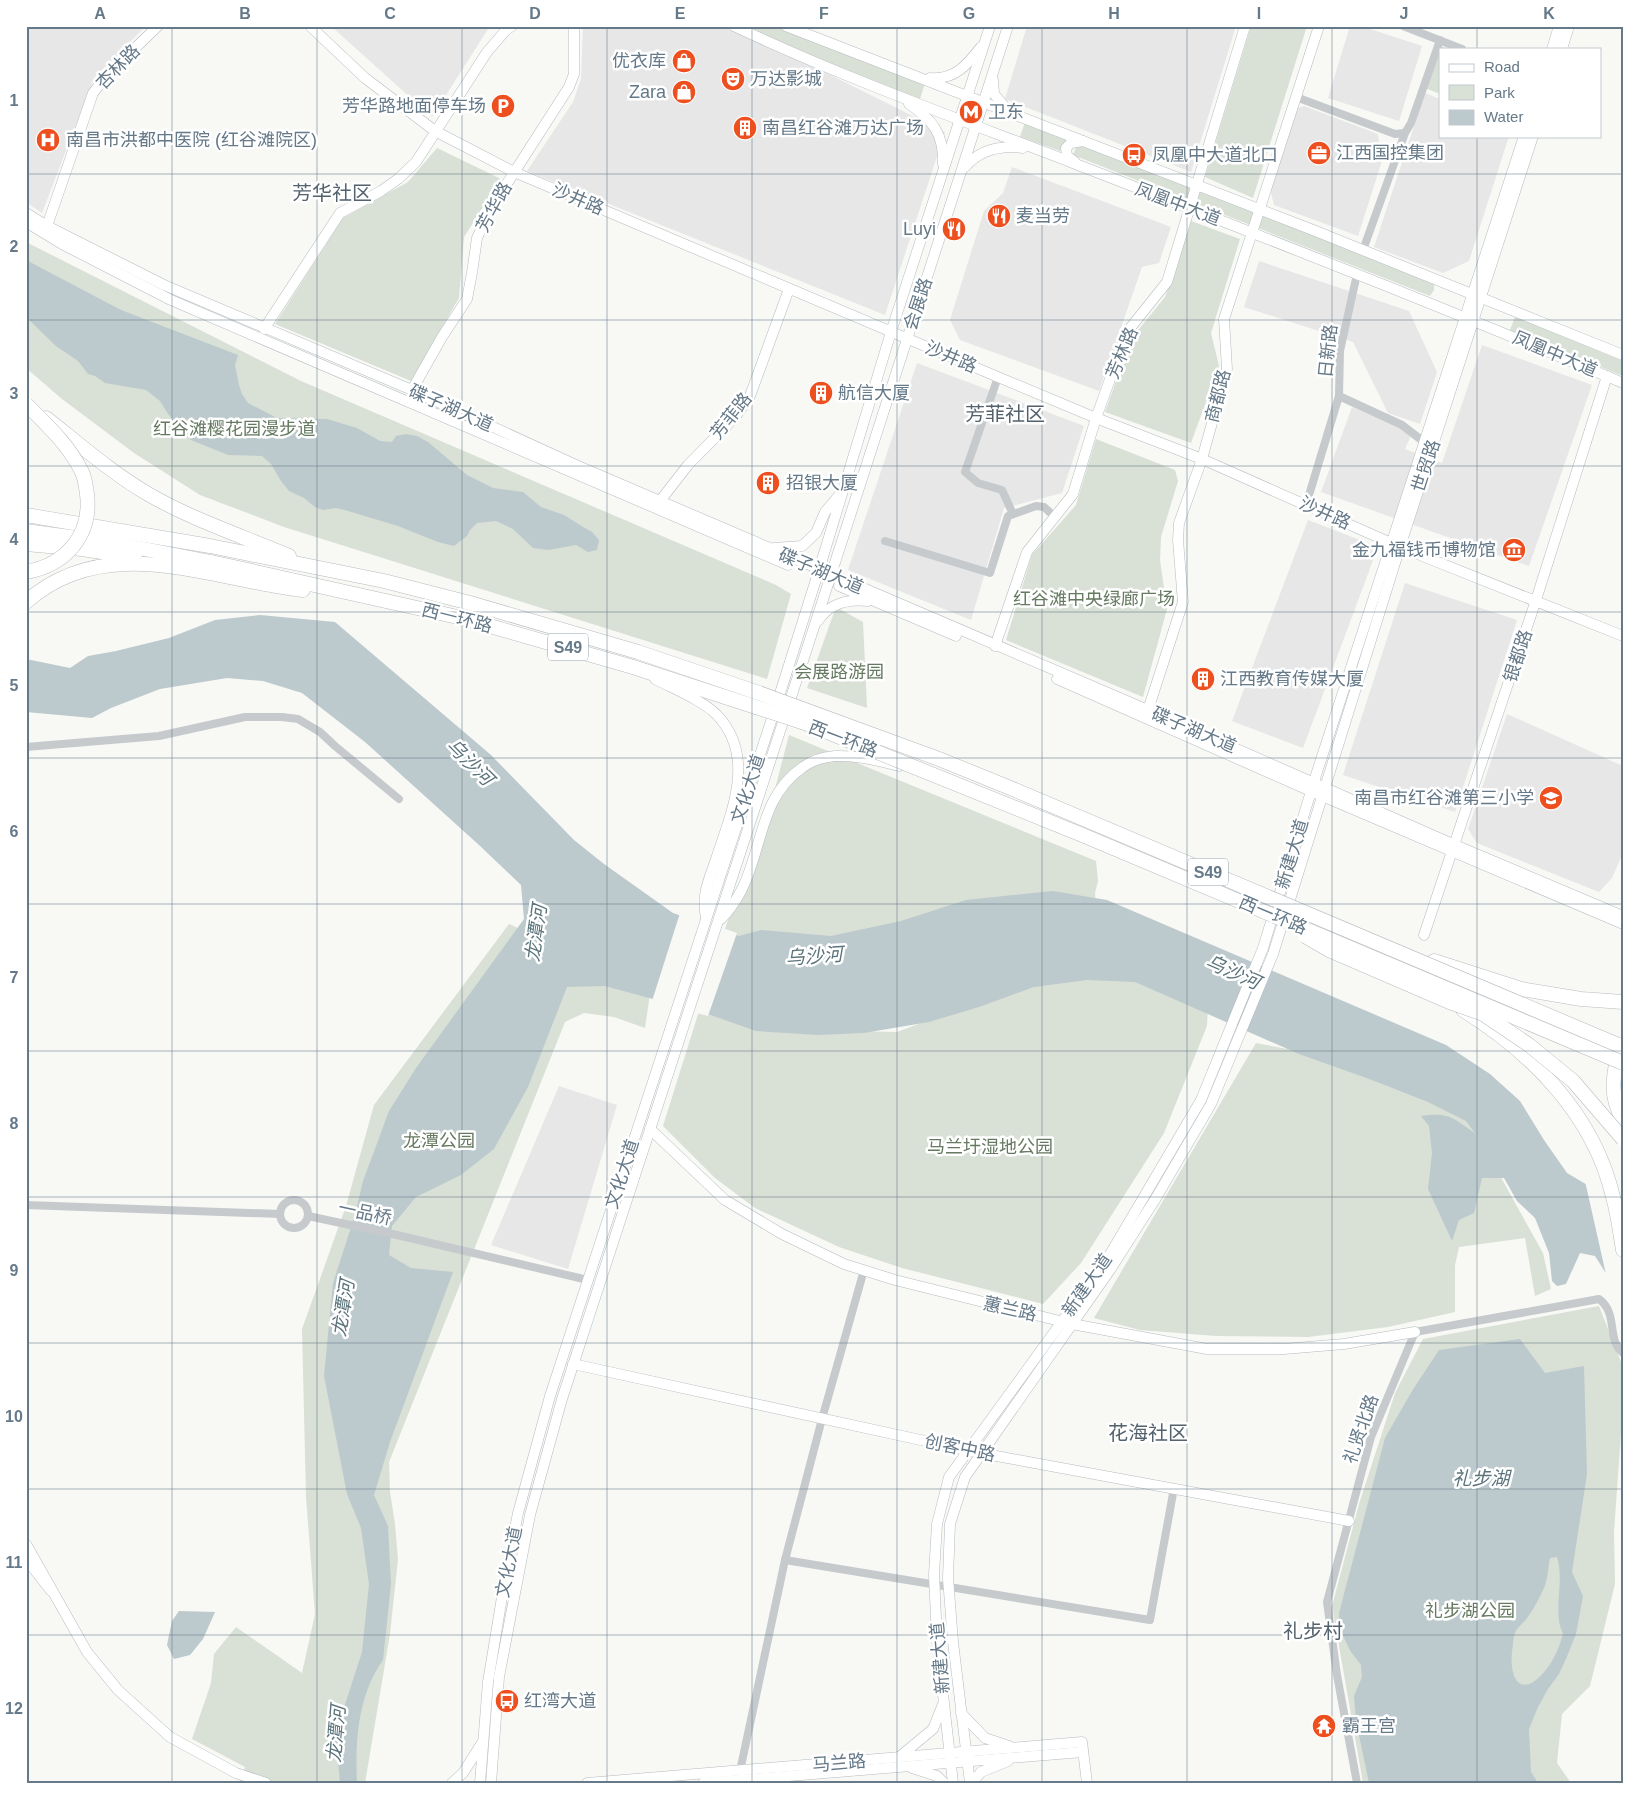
<svg xmlns="http://www.w3.org/2000/svg" width="1649" height="1809" font-family="Arial,'Noto Sans SC',sans-serif">
<rect width="100%" height="100%" fill="#f8f8f5"/>
<g fill="#e6e7e6">
<path d="M26,26H146L94,78L42,213L26,202Z"/>
<path d="M331,26H490L432,117Z"/>
<path d="M583,26H732L945,132L885,315L527,171L573,102L581,79Z"/>
<path d="M1027,26H1236L1191,172L1005,99Z"/>
<path d="M1350,26H1361L1422,46L1399,121L1328,98Z"/>
<path d="M1425,93L1440,99V136H1509L1469,261L1443,273L1374,247Z"/>
<path d="M1304,106L1378,134L1379,142L1387,145L1358,236L1274,205L1270,189L1292,110Z"/>
<path d="M1012,167L1171,227L1159,263L1142,267L1099,391L960,340L950,320L984,211L1003,193Z"/>
<path d="M1259,261L1409,311L1437,372L1420,424L1388,413L1353,342L1244,307Z"/>
<path d="M1482,345L1592,385L1529,566L1321,492L1352,407L1412,433L1405,449L1442,463Z"/>
<path d="M917,363L1084,426L1062,493L1004,508L971,620L848,570Z"/>
<path d="M1308,520L1378,547L1303,748L1232,721Z"/>
<path d="M1405,583L1517,620L1455,812L1343,775Z"/>
<path d="M1507,714L1623,766V853L1612,878L1599,892L1477,843L1468,829Z"/>
<path d="M559,1086L617,1105L568,1269L491,1245Z"/>
</g>
<g fill="#d9e0d6">
<path d="M742,26H777L925,83L920,99L822,61Z"/>
<path d="M1251,26H1307L1253,198L1205,177Z"/>
<path d="M1440,46L1446,49H1440V94L1425,88Z"/>
<path d="M1025,122L1074,139L1069,154L1020,137Z"/>
<path d="M1078,141L1434,283V290L1430,296L1073,155Z"/>
<path d="M437,148L501,179L464,237L459,298L411,381L275,324L343,218L408,182Z"/>
<path d="M1191,221L1240,239L1211,333L1219,366L1191,443L1105,412L1131,339L1165,297Z"/>
<path d="M26,242L301,381L776,585L791,594L767,679L284,527L200,495L134,453L62,399L26,368Z"/>
<path d="M1515,317L1623,361V376L1510,330Z"/>
<path d="M1096,439L1175,470L1178,481L1161,537L1160,560L1167,609L1143,697L1006,640L1032,555L1076,505Z"/>
<path d="M836,607L863,622L867,708L807,688Z"/>
<path d="M789,735L1096,861L1098,881L1095,893L1096,905L895,936L722,937L776,785Z"/>
<path d="M509,924L651,987L645,1028L614,1017L584,1013L565,1022L389,1462L390,1492L395,1524L398,1559L390,1634L365,1783H239L245,1767L192,1739L211,1683L214,1654L236,1627L302,1673L315,1614L306,1497L302,1329L346,1206L374,1105Z"/>
<path d="M1103,971L1208,1003L1207,1026L1164,1133L1081,1263L1043,1304L902,1268L839,1247L755,1208L715,1178L663,1126L700,1008L794,1030L897,1032L1034,981Z"/>
<path d="M1256,1043L1319,1055L1422,1090L1474,1122L1499,1174L1543,1253L1551,1289L1535,1296L1525,1238L1459,1247L1455,1265V1312L1388,1327L1308,1337L1216,1336L1140,1330L1094,1318Z"/>
<path d="M1599,1306L1623,1367V1405L1614,1532L1615,1584L1590,1686L1562,1714L1557,1763L1571,1783H1363L1332,1606L1359,1504L1395,1393L1423,1339Z"/>
</g>
<g fill="#bcc9cd" fill-rule="evenodd">
<path d="M26,260L121,310L238,355L235,365L239,385L242,394L248,403L277,418L327,419L357,428L380,441L392,442L396,436L406,434L417,436L428,442L467,475L493,488L523,492L541,507L564,515L583,527L592,532L599,540L597,550L588,552L576,545L549,550L533,548L513,529L496,521L477,523L470,530L467,536L454,546L438,542L398,526L348,511L336,508L323,510L315,507L304,498L289,491L281,481L271,464L262,456L228,455L191,440L168,414L160,401L146,390L105,383L95,376L88,374L78,361L56,346L26,317Z"/>
<path d="M260,615L335,622L491,755L574,840L604,864L673,913L739,936L761,930L831,936L901,921L966,900L1053,891L1107,900L1446,1045L1490,1074L1520,1101L1544,1140L1567,1173L1589,1186L1609,1278L1595,1256L1580,1253L1566,1284L1557,1286L1552,1281L1549,1253L1535,1218L1517,1201L1504,1178H1482L1474,1213L1459,1220L1452,1241L1428,1189L1432,1153L1429,1126L1421,1116C1450,1112 1452,1118 1475,1133L1466,1121L1428,1102L1372,1080L1299,1054L1135,982L1087,980L1034,987L979,1007L929,1022L864,1033L817,1035L756,1031L708,1014L605,986L567,987L528,1087L494,1149L461,1175L416,1197L392,1226L389,1255L411,1268L453,1272L390,1442L374,1495L388,1526L391,1584L383,1660C358,1695 355,1741 357,1783H340L338,1761L329,1741L340,1720L362,1652L369,1584L361,1528L347,1494L324,1376L333,1283L355,1215L363,1181L389,1111L416,1068L524,919L521,885L479,845L365,742L302,693L263,681L227,678L160,689L111,708L92,718L26,712V659L70,668L88,656L116,651L169,638L215,620Z"/>
<path d="M1520,1339L1545,1373L1584,1366L1587,1474L1572,1572L1583,1596L1576,1634L1566,1659L1559,1674L1548,1689L1538,1707L1529,1729L1531,1772L1538,1783H1369L1356,1721L1354,1696L1362,1677L1361,1665L1351,1652L1340,1630L1339,1613L1385,1438L1412,1391L1439,1350ZM1557,1557C1565,1582 1552,1613 1563,1633C1560,1646 1554,1660 1545,1671C1522,1699 1509,1680 1512,1652C1513,1646 1513,1638 1515,1633C1517,1627 1524,1623 1527,1618C1534,1609 1539,1598 1544,1588C1548,1579 1548,1567 1550,1558Z"/>
<path d="M179,1611L215,1612L203,1639L190,1655L174,1659L167,1645L172,1621Z"/>
</g>
<g fill="#f8f8f5">
<path d="M26,430L70,479L69,482L62,490L26,487Z"/>
<path d="M680,913L737,933L708,1016L652,1001Z"/>
<path d="M1585,1181L1606,1191L1623,1196V1281L1607,1279Z"/>
</g>
<g fill="none" stroke-linecap="round" stroke-linejoin="round">
<g stroke="#b5bcc0" stroke-width="11">
<g id="secondary">
<path d="M310,26L365,78L435,131L514,172L998,377L1096,418L1202,459L1400,547L1623,636"/>
<path d="M734,26C844,78 959,119 1073,163C1257,234 1441,306 1623,383"/>
<path d="M786,26L1313,230L1623,355"/>
<path d="M1552,49L1559,26"/>
<path d="M1562,49L1569,26"/>
<path d="M930,78C955,80 967,65 981,47"/>
<path d="M993,80L994,94L1006,108"/>
<path d="M909,104C933,120 944,134 943,164"/>
<path d="M1075,162L1067,156L1066,148L1071,143L1083,141"/>
<path d="M965,167C980,149 1000,145 1023,148"/>
<path d="M26,213L47,226L164,285L412,390L576,465L1148,710L1455,845L1623,916"/>
<path d="M26,222L62,244L171,300L788,565"/>
<path d="M47,226L93,93L108,74L158,26"/>
<path d="M264,329L340,213L381,191L398,179L416,162L487,52L506,30L512,26"/>
<path d="M412,390L442,337L467,299L472,273L477,238L490,210L569,87L574,74V26"/>
<path d="M660,501L688,465L736,416L750,396L789,289"/>
<path d="M774,548L802,546L816,533L825,512L841,493"/>
<path d="M839,586L956,636"/>
<path d="M818,621C829,603 849,599 868,601"/>
<path d="M995,646L1027,552L1073,494L1096,418L1127,332L1167,282L1245,26"/>
<path d="M655,679C674,689 702,700 717,715C757,757 731,813 716,859C709,880 701,895 706,917"/>
<path d="M1057,679L1322,796L1623,924"/>
<path d="M1148,710L1183,602L1178,540L1179,523L1202,459L1227,369L1224,319L1319,26"/>
<path d="M721,919C729,911 735,902 741,891C763,849 759,797 803,767C811,761 824,757 835,756C856,755 878,761 899,766"/>
<path d="M1424,935L1536,600L1607,376"/>
<path d="M650,1129L725,1200L782,1234L844,1264L895,1280L1072,1324L1207,1349H1284L1344,1344L1415,1332"/>
<path d="M573,1364L980,1453L1349,1521"/>
<path d="M26,1544L87,1652L118,1690L170,1737L236,1773L266,1783"/>
<path d="M961,1713L985,1738L1009,1746"/>
<path d="M898,1758L933,1729L943,1704"/>
<path d="M912,1768L937,1776L944,1783"/>
<path d="M452,1783L463,1773L482,1743"/>
<path d="M480,1783L488,1682L504,1585L518,1513L550,1396L776,706L819,570L891,332L990,26"/>
<path d="M491,1783L499,1677L530,1515L562,1399L831,575L1008,26"/>
<path d="M587,1783L1082,1742L1087,1783"/>
<path d="M703,1783L1083,1752"/>
<path d="M953,1783L937,1641L934,1574L937,1524L949,1477L1106,1261L1201,1100L1263,948L1316,775L1524,136"/>
<path d="M970,1783L953,1642L948,1578L950,1524L965,1477L1110,1270L1156,1198L1211,1104L1273,954L1400,547L1533,136"/>
<path d="M972,1783L981,1772L1008,1761"/>
</g>
</g>
<g stroke="#b9bdc1" stroke-width="12">
<path id="primary" d="M26,1558L51,1590"/>
</g>
<g stroke="#b8bcbf" stroke-width="15">
<g id="highway">
<path d="M46,418C79,444 112,473 148,494C193,520 242,536 289,556"/>
<path d="M26,515L210,546L384,581L470,603L638,652L759,693"/>
<path d="M26,531L113,543L211,562L462,618L633,667L756,707"/>
<path d="M26,544L82,549L135,557"/>
<path d="M26,602C106,530 212,580 303,590"/>
<path d="M1434,961L1521,989L1581,999L1623,1002"/>
<path d="M1463,1010C1532,1053 1594,1115 1613,1197C1618,1214 1620,1232 1623,1250"/>
<path d="M1619,1049C1613,1077 1609,1095 1623,1120"/>
</g>
</g>
<g stroke="#c6cacd" stroke-width="8">
<path d="M1403,26L1462,49"/>
<path d="M1296,97L1395,134L1405,133L1411,123L1440,40"/>
<path d="M1363,250L1405,133"/>
<path d="M1357,274L1340,351L1339,396L1402,425L1424,442"/>
<path d="M998,377L965,472L978,483L1002,490L1013,514"/>
<path d="M1306,505L1339,396"/>
<path d="M885,541L990,573L1008,516L1036,506L1044,507L1055,517"/>
<path d="M26,747L159,736L245,717H282L298,719L320,732L335,746L399,799"/>
<circle cx="294" cy="1214" r="14"/>
<path d="M26,1205L280,1214"/>
<path d="M308,1216L397,1235L588,1280"/>
<path d="M864,1270L822,1419L785,1560L1150,1620L1174,1488"/>
<path d="M740,1771L785,1560"/>
<path d="M1357,1783L1337,1675L1327,1602L1371,1437L1415,1332L1599,1299C1619,1314 1606,1340 1623,1353"/>
</g>
<use href="#secondary" stroke="#fff" stroke-width="10"/>
<use href="#primary" stroke="#fff" stroke-width="11"/>
<use href="#highway" stroke="#fff" stroke-width="14"/>
<g stroke="#b8bcbf" stroke-width="15" stroke-linecap="butt">
<g id="highway-bridge">
<path d="M26,404C47,425 69,445 82,472C85,478 86,487 87,494C92,535 66,565 26,572"/>
<path d="M759,693L939,759L1008,787L1623,1047"/>
<path d="M756,707L805,723L1080,834L1623,1063"/>
<path d="M1305,936L1329,950L1452,1003L1483,1014L1529,1045L1573,1081L1623,1139"/>
</g>
</g>
<use href="#highway-bridge" stroke="#fff" stroke-width="14"/>
</g>
<path fill="none" stroke="#657988" stroke-width="1" stroke-opacity="0.55" d="M172,26V1783M317,26V1783M462,26V1783M607,26V1783M752,26V1783M897,26V1783M1042,26V1783M1187,26V1783M1332,26V1783M1477,26V49M1477,136V1783M26,174H1623M26,320H1623M26,466H1623M26,612H1623M26,758H1623M26,904H1623M26,1051H1623M26,1197H1623M26,1343H1623M26,1489H1623M26,1635H1623"/>
<defs>
<g id="shop-disc" transform="scale(1.25)"><circle r="9.5" fill="#ee4f1f" stroke="#fff"/><path d="M-5-2.5h2.3a2.7 3.5 0 0 1 5.4 0H5L5.5 6h-11ZM-1.5-2.5h3a1.5 2.3 0 0 0-3 0Z" fill="#fff"/></g>
<g id="theatre-disc" transform="scale(1.25)"><circle r="9.5" fill="#ee4f1f" stroke="#fff"/><path d="M-5-5.5Q0-4 5-5.5V0Q5 5 0 6Q-5 5-5 0ZM-3.3-2.5H-1v1.5H-3.3ZM1-2.5H3.3v1.5H1ZM-2.8 1Q0 5.5 2.8 1Z" fill="#fff"/></g>
<g id="parking-disc" transform="scale(1.25)"><circle r="9.5" fill="#ee4f1f" stroke="#fff"/><path d="M-3.5-5.5H1a3.5 3.5 0 0 1 0 7H-1V5.5H-3.5ZM-1-3.4V-.6H.8a1.4 1.4 0 0 0 0-2.8Z" fill="#fff"/></g>
<g id="metro-disc" transform="scale(1.25)"><circle r="9.5" fill="#ee4f1f" stroke="#fff"/><path d="M-5.5 5V-5H-3L0 0L3-5H5.5V5H3V-.5L0 4L-3-.5V5Z" fill="#fff"/></g>
<g id="building-disc" transform="scale(1.25)"><circle r="9.5" fill="#ee4f1f" stroke="#fff"/><path d="M-4-6H4V6H1V3H-1V6H-4ZM-2.5-4.3h1.7v1.8h-1.7ZM.8-4.3h1.7v1.8H.8ZM-2.5-1h1.7V.8h-1.7ZM.8-1h1.7V.8H.8Z" fill="#fff"/></g>
<g id="hospital-disc" transform="scale(1.25)"><circle r="9.5" fill="#ee4f1f" stroke="#fff"/><path d="M-5-5h3v3.5h4V-5h3V5h-3V1.5h-4V5h-3Z" fill="#fff"/></g>
<g id="office-disc" transform="scale(1.25)"><circle r="9.5" fill="#ee4f1f" stroke="#fff"/><path d="M-6-3h4V-5.5h4V-3h4V5H-6ZM-1-4.5V-3h2v-1.5ZM-6 0V1H6V0Z" fill="#fff"/></g>
<g id="bus-disc" transform="scale(1.25)"><circle r="9.5" fill="#ee4f1f" stroke="#fff"/><path d="M-5-6H5V4H4V6H2V4H-2V6H-4V4H-5ZM-3.5-4V0h7V-4ZM-3.5 1.2v1.5H-2V1.2ZM2 1.2v1.5H3.5V1.2Z" fill="#fff"/></g>
<g id="restaurant-disc" transform="scale(1.25)"><circle r="9.5" fill="#ee4f1f" stroke="#fff"/><path d="M-5-6h1v4h1v-4h1v4h1v-4h1v5L-1.5 .5V6h-2V.5L-5-1ZM5-6V6H3V1.5H1.5Q1.5-4 5-6Z" fill="#fff"/></g>
<g id="museum-disc" transform="scale(1.25)"><circle r="9.5" fill="#ee4f1f" stroke="#fff"/><path d="M0-6L6-3V-2H-6V-3ZM-5-1h2V3h-2ZM-1-1h2V3h-2ZM3-1h2V3H3ZM-6 4H6V6H-6Z" fill="#fff"/></g>
<g id="school-disc" transform="scale(1.25)"><circle r="9.5" fill="#ee4f1f" stroke="#fff"/><path d="M0-5L7-2L0 1L-7-2ZM-4 1L0 2.5L4 1V4Q0 6-4 4Z" fill="#fff"/></g>
<g id="temple-disc" transform="scale(1.25)"><circle r="9.5" fill="#ee4f1f" stroke="#fff"/><path d="M0-6L5-2H3V0L6.5 2.5H4V6H1.5V3h-3V6H-4V2.5H-6.5L-3 0V-2H-5Z" fill="#fff"/></g>
</defs>
<g fill-rule="evenodd">
<use href="#shop-disc" x="684" y="61"/>
<use href="#theatre-disc" x="733" y="79"/>
<use href="#shop-disc" x="684" y="92"/>
<use href="#parking-disc" x="503" y="106"/>
<use href="#metro-disc" x="971" y="112"/>
<use href="#building-disc" x="745" y="128"/>
<use href="#hospital-disc" x="48" y="140"/>
<use href="#office-disc" x="1319" y="153"/>
<use href="#bus-disc" x="1134" y="155"/>
<use href="#restaurant-disc" x="999" y="216"/>
<use href="#restaurant-disc" x="954" y="229"/>
<use href="#building-disc" x="821" y="393"/>
<use href="#building-disc" x="768" y="483"/>
<use href="#museum-disc" x="1514" y="550"/>
<use href="#building-disc" x="1203" y="679"/>
<use href="#school-disc" x="1551" y="798"/>
<use href="#bus-disc" x="507" y="1701"/>
<use href="#temple-disc" x="1324" y="1726"/>
</g>
<g text-anchor="middle" dominant-baseline="central" stroke-width="5" stroke-linejoin="round" paint-order="stroke">
<g fill="#fff" stroke="#93a1ac" stroke-width="1">
<rect x="548" y="633.5" width="40" height="27" rx="4"/>
<rect x="1188" y="858.5" width="40" height="27" rx="4"/>
</g>
<g font-size="16" font-weight="bold" fill="#657988">
<text x="568" y="647">S49</text>
<text x="1208" y="872">S49</text>
</g>
<g font-size="18" fill="#657988" stroke="#fff" text-anchor="start">
<text x="666" y="61" text-anchor="end">优衣库</text>
<text x="750" y="79">万达影城</text>
<text x="666" y="92" text-anchor="end">Zara</text>
<text x="486" y="106" text-anchor="end">芳华路地面停车场</text>
<text x="988" y="112">卫东</text>
<text x="762" y="128">南昌红谷滩万达广场</text>
<text x="66" y="140">南昌市洪都中医院 (红谷滩院区)</text>
<text x="1336" y="153">江西国控集团</text>
<text x="1152" y="155">凤凰中大道北口</text>
<text x="1016" y="216">麦当劳</text>
<text x="936" y="229" text-anchor="end">Luyi</text>
<text x="838" y="393">航信大厦</text>
<text x="786" y="483">招银大厦</text>
<text x="1496" y="550" text-anchor="end">金九福钱币博物馆</text>
<text x="1220" y="679">江西教育传媒大厦</text>
<text x="1534" y="798" text-anchor="end">南昌市红谷滩第三小学</text>
<text x="524" y="1701">红湾大道</text>
<text x="1342" y="1726">霸王宫</text>
</g>
<g font-size="18" fill="#657988" stroke="#fff">
<text transform="translate(118 67) rotate(-46)">杏林路</text>
<text transform="translate(578 199) rotate(23)">沙井路</text>
<text transform="translate(1178 204) rotate(21)">凤凰中大道</text>
<text transform="translate(494 207) rotate(-61)">芳华路</text>
<text transform="translate(918 304) rotate(-72)">会展路</text>
<text transform="translate(1328 351) rotate(-84)">日新路</text>
<text transform="translate(1122 353) rotate(-67)">芳林路</text>
<text transform="translate(1555 354) rotate(23)">凤凰中大道</text>
<text transform="translate(951 357) rotate(23)">沙井路</text>
<text transform="translate(1218 396) rotate(-76)">商都路</text>
<text transform="translate(451 408) rotate(24)">碟子湖大道</text>
<text transform="translate(731 416) rotate(-51)">芳菲路</text>
<text transform="translate(1426 466) rotate(-72)">世贸路</text>
<text transform="translate(1325 513) rotate(24)">沙井路</text>
<text transform="translate(821 571) rotate(23)">碟子湖大道</text>
<text transform="translate(457 618) rotate(14)">西一环路</text>
<text transform="translate(1518 656) rotate(-72)">银都路</text>
<text transform="translate(1194 730) rotate(23)">碟子湖大道</text>
<text transform="translate(843 739) rotate(21)">西一环路</text>
<text transform="translate(748 789) rotate(-72)">文化大道</text>
<text transform="translate(1292 854) rotate(-73)">新建大道</text>
<text transform="translate(1273 915) rotate(23)">西一环路</text>
<text transform="translate(622 1174) rotate(-72)">文化大道</text>
<text transform="translate(365 1213) rotate(12)">一品桥</text>
<text transform="translate(1087 1285) rotate(-55)">新建大道</text>
<text transform="translate(1010 1309) rotate(13)">蕙兰路</text>
<text transform="translate(1361 1429) rotate(-71)">礼贤北路</text>
<text transform="translate(960 1448) rotate(12)">创客中路</text>
<text transform="translate(509 1562) rotate(-79)">文化大道</text>
<text transform="translate(940 1658) rotate(-95)">新建大道</text>
<text transform="translate(839 1763) rotate(-5)">马兰路</text>
</g>
<g font-size="18" fill="#667a61" stroke="#fff">
<text x="234" y="429">红谷滩樱花园漫步道</text>
<text x="1094" y="599">红谷滩中央绿廊广场</text>
<text x="839" y="672">会展路游园</text>
<text x="439" y="1141">龙潭公园</text>
<text x="990" y="1147">马兰圩湿地公园</text>
<text x="1470" y="1611">礼步湖公园</text>
</g>
<g font-size="19" font-style="italic" fill="#5c747c" stroke="#fff">
<text transform="translate(470 762) rotate(45)">乌沙河</text>
<text transform="translate(536 933) rotate(-82)">龙潭河</text>
<text transform="translate(814 956) rotate(-4)">乌沙河</text>
<text transform="translate(1233 972) rotate(24)">乌沙河</text>
<text transform="translate(343 1308) rotate(-81)">龙潭河</text>
<text x="1481" y="1478">礼步湖</text>
<text transform="translate(336 1734) rotate(-85)">龙潭河</text>
</g>
<g font-size="20" fill="#54626d" stroke="#fff">
<text x="332" y="193">芳华社区</text>
<text x="1005" y="414">芳菲社区</text>
<text x="1148" y="1433">花海社区</text>
<text x="1313" y="1631">礼步村</text>
</g>
</g>
<rect width="1649" height="1809" fill="none" stroke="#ffffff" stroke-width="55"/>
<rect x="1439" y="48" width="162" height="90" fill="#ffffff" stroke="#c1c9cf"/>
<rect x="1449" y="64" width="25" height="8" fill="#ffffff" stroke="#c1c9cf"/>
<text x="1484" y="72" font-size="15" fill="#657988">Road</text>
<rect x="1449" y="85" width="25" height="15" fill="#d9e0d6" stroke="#c1c9cf"/>
<text x="1484" y="98" font-size="15" fill="#657988">Park</text>
<rect x="1449" y="110" width="25" height="15" fill="#bcc9cd" stroke="#c1c9cf"/>
<text x="1484" y="122" font-size="15" fill="#657988">Water</text>
<rect x="28" y="28" width="1594" height="1754" fill="none" stroke="#657988" stroke-width="2"/>
<g font-size="16" text-anchor="middle" font-weight="bold" fill="#657988">
<text x="100" y="19">A</text>
<text x="245" y="19">B</text>
<text x="390" y="19">C</text>
<text x="535" y="19">D</text>
<text x="680" y="19">E</text>
<text x="824" y="19">F</text>
<text x="969" y="19">G</text>
<text x="1114" y="19">H</text>
<text x="1259" y="19">I</text>
<text x="1404" y="19">J</text>
<text x="1549" y="19">K</text>
<text x="14" y="106">1</text>
<text x="14" y="252">2</text>
<text x="14" y="399">3</text>
<text x="14" y="545">4</text>
<text x="14" y="691">5</text>
<text x="14" y="837">6</text>
<text x="14" y="983">7</text>
<text x="14" y="1129">8</text>
<text x="14" y="1276">9</text>
<text x="14" y="1422">10</text>
<text x="14" y="1568">11</text>
<text x="14" y="1714">12</text>
</g>
</svg>
